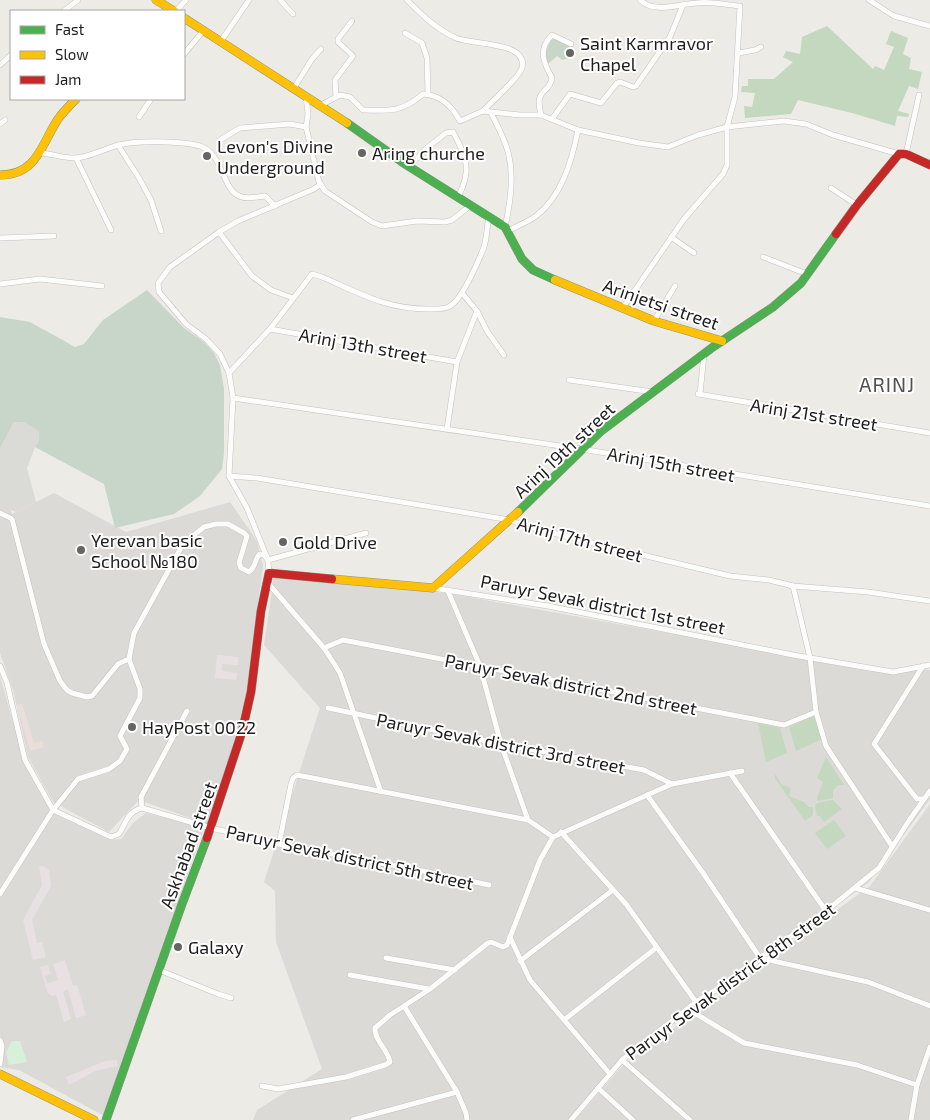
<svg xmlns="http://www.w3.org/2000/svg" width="930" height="1120" font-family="'Exo 2',sans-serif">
<rect width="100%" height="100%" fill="#ecebe6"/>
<g fill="#dbdad7">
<path d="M0,480L12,514L54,493L126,532L230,502L257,541L263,566L243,718L207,824L139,800L109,832L53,802L28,757L13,690L0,653Z"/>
<path d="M274,575L453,594L854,667L930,670V799L869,882L611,1070L569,1120H253L257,1110L322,1069L276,942L275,891L264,882L320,708L264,645Z"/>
<path d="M0,676L25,765L54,814L111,840L121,839L133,823L146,813L204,828L104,1116L19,1070L0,1067Z"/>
<path d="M930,804V1120H575L623,1065L870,886Z"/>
</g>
<path fill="#e9ded9" d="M22,703L34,743L42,741L44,747L30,751L17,705Z"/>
<g fill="#e9e0e3">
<path d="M217,655L238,657V665L222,664V671L237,673L236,680L215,678Z"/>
<path d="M44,866L49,870L51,886L32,920L37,943L42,942L46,957L33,960L23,920L42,885L39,867Z"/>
<path d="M65,960L73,986L77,985L86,1015L76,1018L68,990L63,991L71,1019L64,1022L56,995L51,996L50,994H48L40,967L48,965L51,974L45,976L47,983L58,980L53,964Z"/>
<path d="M117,1060V1066L95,1071L69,1085L66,1077L105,1061Z"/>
</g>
<g fill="#c3d8be">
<path d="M827,26L873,69L875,66L884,70L894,47L886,44L891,31L908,38L903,54L911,58L909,69L922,72L918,89L909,86L898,111L909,114L908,117L897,116L895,126L852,113L798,100L791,114L745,118L744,106L752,107L755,93L741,92L742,86H748V79H774L793,62L783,57L786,51L800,54L802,37Z"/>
<path d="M814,716L822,739L796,751L789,727Z"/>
<path d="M758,723L780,728L787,753L766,762Z"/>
<path d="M826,757L844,785H838L833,790V798L818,801L817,798L823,782L817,778Z"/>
<path d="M775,774L781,784L791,788L789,796L804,802L809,807H813V815L805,821L775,778Z"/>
<path d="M833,800L842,809L824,822L820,816H817L815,806L817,803Z"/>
<path d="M834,820L846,836L827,849L815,833Z"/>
</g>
<g fill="#c7d6c9">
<path d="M552,36L567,43L575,53L569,58L562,60L557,56L548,64L544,56Z"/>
<path d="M147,290L184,328L204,342L214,353L220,365L224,389V452L222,469L200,496L174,514L115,528L104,484L35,447L39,441L14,422L0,449V317L30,322L75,347L84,344L103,320Z"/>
</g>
<path fill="#d7f0da" d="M12,1041H20L27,1062L9,1065L6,1052Z"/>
<path fill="#dadad7" d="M14,422H24L39,431V441L35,447L27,468L36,502L16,512L0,505V449Z"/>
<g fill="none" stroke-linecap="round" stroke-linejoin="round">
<g stroke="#c3c2c0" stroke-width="6">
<g id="street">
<path d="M280,0L293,14"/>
<path d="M407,0C422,15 436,29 456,38C471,45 529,41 522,68C519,78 491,102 483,111"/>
<path d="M869,0L894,16L930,26"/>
<path d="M64,11L78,0"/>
<path d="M176,11L186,0"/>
<path d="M405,33L422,43L427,58L428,94"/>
<path d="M221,41L249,0"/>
<path d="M739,53L755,50L761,47"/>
<path d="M184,54L204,30"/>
<path d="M0,65L11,55"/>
<path d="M294,88L312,59L321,49"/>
<path d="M306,95L308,114L306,127L319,182L325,191L372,222L382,226L417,221L445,222L452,220L471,205"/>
<path d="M336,97L335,80L353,56L338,42V39L352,21"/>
<path d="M321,105L340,95L350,97L363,110C391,111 402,112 423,94C441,95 452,106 460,121L483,111L520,115H541L578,130L639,143L668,147L698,135L727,127L784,121L806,124L833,135L899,154"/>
<path d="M491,113C498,127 506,141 509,156C514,178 510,205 505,227"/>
<path d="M541,115C534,86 549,96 552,78C544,63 537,50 552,35L571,44"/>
<path d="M139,117L151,99"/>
<path d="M552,119L570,94L601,103L617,83L620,82L633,87L636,86L670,37L683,5"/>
<path d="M0,124L5,120"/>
<path d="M220,140L240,128L290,124L306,127"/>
<path d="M118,145L139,178L151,200L161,231"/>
<path d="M41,153C52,154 64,158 75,158C88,158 106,148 119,145C137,140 182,141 200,146C225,154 221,192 242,197C249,199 258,197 265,196L275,206"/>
<path d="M906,154L919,95"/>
<path d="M76,158L111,230"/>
<path d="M405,164L413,162L428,147L446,133L453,132C467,157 472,171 458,197"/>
<path d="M831,188L857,205"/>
<path d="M508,231C517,226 528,222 536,216C562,196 572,160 578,130"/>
<path d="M219,232L252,276L271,290L293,298"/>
<path d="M671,237L694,253"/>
<path d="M0,238L54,236"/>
<path d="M763,257L807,274"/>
<path d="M0,284L40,279L102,286"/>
<path d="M462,293L477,311L487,331L504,355"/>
<path d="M622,309L684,219L723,174L727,165V127L735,97L740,6C726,5 710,1 697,3C677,4 656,14 640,0"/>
<path d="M654,321L675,286"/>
<path d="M270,329L457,362"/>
<path d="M229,373L270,329L312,274L322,277C359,293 386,309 428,309C435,309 444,310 450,306C462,300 479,260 484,247C487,237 487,226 489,216"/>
<path d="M569,380L653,392"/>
<path d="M698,394L930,433"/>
<path d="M700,394L704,354"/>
<path d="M233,398L581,449L930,506"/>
<path d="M447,429L457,362L477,311"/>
<path d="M229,476L257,478L510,520L525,526L609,547L730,576L769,580L793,586L868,592L930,601"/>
<path d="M0,513L12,519L44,644L60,681L67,690L72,693L87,697L92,696L118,664L129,659"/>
<path d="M269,573L268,560L247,508L229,476L233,398L229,373L220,354L206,339L186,324L159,292L158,283L170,267L219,232L238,221L314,189L321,184"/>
<path d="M267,582L324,648L340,673L381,792"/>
<path d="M793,586L810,658L816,712L826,746L892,846"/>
<path d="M433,588L548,606L793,655L893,672L930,665"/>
<path d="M448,591L480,666L501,744L528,820"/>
<path d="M324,648L343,640L784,725L816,712"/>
<path d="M0,666L7,683L25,760L53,810"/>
<path d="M328,708L501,744L644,770L672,784"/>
<path d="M730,773L826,911"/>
<path d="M647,795L703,873L760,958L868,982L930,1006"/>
<path d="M923,799H917L874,744L923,666"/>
<path d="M142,808L141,797L187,711"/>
<path d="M53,810L111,837L119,834C126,823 127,812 142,808L211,828L279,844L418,870L489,885"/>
<path d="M561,832L626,904L696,1002"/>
<path d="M279,844L291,784L293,778L297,775L528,820L553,837"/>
<path d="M855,888L930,910"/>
<path d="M0,894L53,810L78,779L109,769L120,761L127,749L120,736L140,698V689L129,659L134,633L183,544L204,527L216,524H228L244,533L247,536L239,563L241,568L249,572C257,566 254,559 260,554L264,555L268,560L366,533"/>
<path d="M510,937L530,980L610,1074"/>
<path d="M386,958L455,970"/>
<path d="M520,961L613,890"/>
<path d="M159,970L218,994L231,998"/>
<path d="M350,975L429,989"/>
<path d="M688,1009L744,1043L857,1065L917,1085"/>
<path d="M564,1020L656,948"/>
<path d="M0,1040L2,1046L0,1064"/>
<path d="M622,1060L690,1120"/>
<path d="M262,1086L278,1089L346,1077L385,1065L390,1062C388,1050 374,1040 375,1028L390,1015L404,1006"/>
<path d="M598,1088L633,1120"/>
<path d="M353,1120L457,1092"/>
<path d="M467,1120L466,1113L457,1092L404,1006L430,989L488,943L491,942L503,947L507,945L540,860L553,837L672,784L742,771"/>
<path d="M571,1120L622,1060L696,1002L749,970L760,958L826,911L879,868L908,822L930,791"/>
<path d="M911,1120L917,1085L930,1047"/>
</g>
</g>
<g stroke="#909480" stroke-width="9">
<g id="fast">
<path d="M347,123L405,164L505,227L522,259L533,270L555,280"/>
<path d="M518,512L600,432L713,347L773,307L801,283L836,234"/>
<path d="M106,1120L182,904L207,838"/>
</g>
</g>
<g stroke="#909480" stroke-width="9">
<g id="slow">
<path d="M156,0L174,11"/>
<path d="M184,18L347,123"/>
<path d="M0,175C37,175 41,145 58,119C63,112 70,105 76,99"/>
<path d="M555,280L654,321L722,341"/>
<path d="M332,579L433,588L518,512"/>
<path d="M0,1074L94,1120"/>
</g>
</g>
<g stroke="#909480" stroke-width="9">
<g id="jam">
<path d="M836,234L857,205L899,154H906L930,165"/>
<path d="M207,838L242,732L251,692L261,611L269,573L332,579"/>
</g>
</g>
<use href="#street" stroke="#fcfcfb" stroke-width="5"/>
<use href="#fast" stroke="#4caf50" stroke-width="8"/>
<use href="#slow" stroke="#ffc107" stroke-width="8"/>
<use href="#jam" stroke="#c62828" stroke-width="8"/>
</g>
<g fill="#656563" stroke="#fff" stroke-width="2">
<circle cx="570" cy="53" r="5"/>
<circle cx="362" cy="153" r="5"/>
<circle cx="207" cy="156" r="5"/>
<circle cx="283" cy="542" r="5"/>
<circle cx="81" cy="550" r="5"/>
<circle cx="132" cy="727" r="5"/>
<circle cx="178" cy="947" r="5"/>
</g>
<g text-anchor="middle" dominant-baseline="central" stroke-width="4" stroke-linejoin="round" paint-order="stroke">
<g font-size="18" fill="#1d1d1d" stroke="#fff" text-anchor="start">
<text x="580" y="43">Saint Karmravor<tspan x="580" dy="21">Chapel</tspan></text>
<text x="217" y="146">Levon's Divine<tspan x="217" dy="21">Underground</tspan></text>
<text x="372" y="153">Aring churche</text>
<text x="91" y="540">Yerevan basic<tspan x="91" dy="21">School №180</tspan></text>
<text x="293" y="542">Gold Drive</text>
<text x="142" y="727">HayPost 0022</text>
<text x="188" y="947">Galaxy</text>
</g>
<g font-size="18" fill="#1d1d1d" stroke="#fff">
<text transform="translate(661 304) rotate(19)">Arinjetsi street</text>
<text transform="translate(363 345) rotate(10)">Arinj 13th street</text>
<text transform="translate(814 414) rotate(9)">Arinj 21st street</text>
<text transform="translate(564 450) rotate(-43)">Arinj 19th street</text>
<text transform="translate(671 464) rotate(10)">Arinj 15th street</text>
<text transform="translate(580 539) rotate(15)">Arinj 17th street</text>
<text transform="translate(603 604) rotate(11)">Paruyr Sevak district 1st street</text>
<text transform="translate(571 684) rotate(11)">Paruyr Sevak district 2nd street</text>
<text transform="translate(501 743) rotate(11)">Paruyr Sevak district 3rd street</text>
<text transform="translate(188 845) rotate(-70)">Askhabad street</text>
<text transform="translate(350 857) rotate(12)">Paruyr Sevak district 5th street</text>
<text transform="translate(730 981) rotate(-36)">Paruyr Sevak district 8th street</text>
</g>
<g font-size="20" letter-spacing="1" fill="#505050" stroke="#fff">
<text x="887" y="384">ARINJ</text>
</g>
</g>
<rect x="10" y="10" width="175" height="90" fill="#ffffff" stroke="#a5a5a5"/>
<rect x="20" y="26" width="25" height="8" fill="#4caf50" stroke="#a5a5a5"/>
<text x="55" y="35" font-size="15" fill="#1d1d1d">Fast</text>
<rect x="20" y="51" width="25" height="8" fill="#ffc107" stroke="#a5a5a5"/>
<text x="55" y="60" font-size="15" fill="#1d1d1d">Slow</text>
<rect x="20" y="76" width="25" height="8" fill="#c62828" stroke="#a5a5a5"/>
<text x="55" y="85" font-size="15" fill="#1d1d1d">Jam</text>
</svg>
